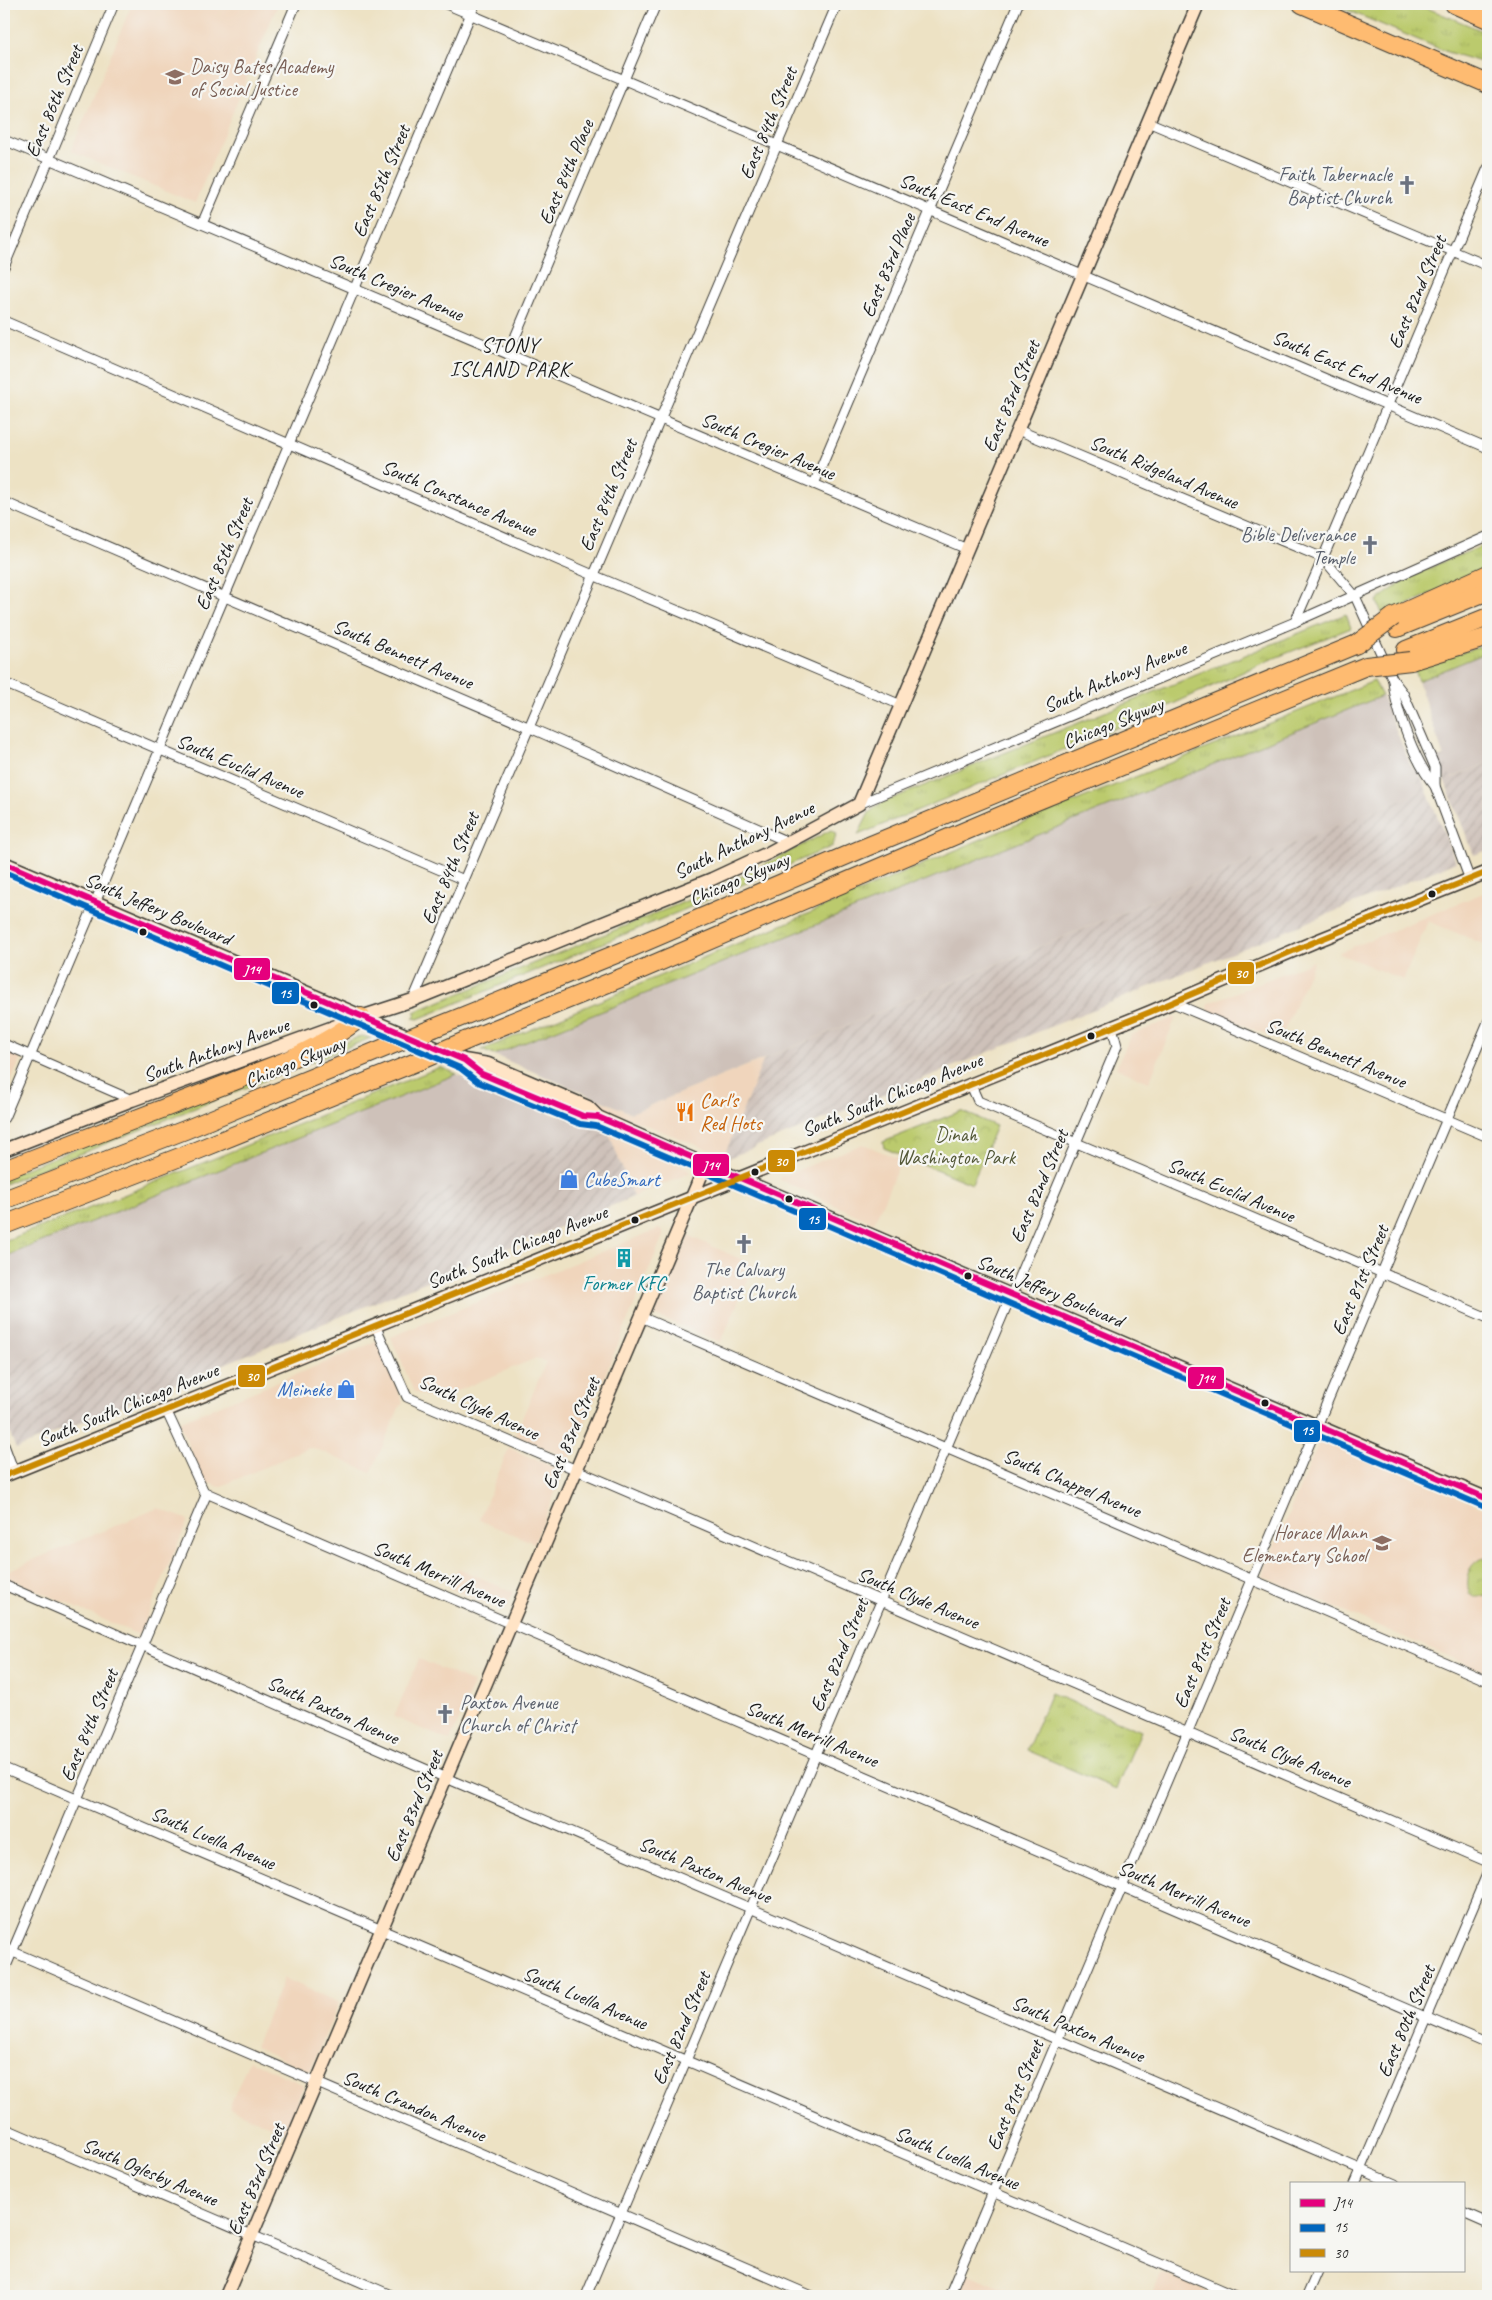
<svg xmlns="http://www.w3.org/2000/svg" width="1492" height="2300" font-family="Caveat,sans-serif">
<defs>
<pattern id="industrial-furrows" width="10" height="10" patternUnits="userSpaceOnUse" patternTransform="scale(1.25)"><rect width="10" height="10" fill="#cec1b9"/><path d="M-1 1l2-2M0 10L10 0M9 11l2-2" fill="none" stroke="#b0a59e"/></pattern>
<pattern id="grass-tufts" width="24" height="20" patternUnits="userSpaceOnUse" patternTransform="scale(1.25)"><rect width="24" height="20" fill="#bbca6d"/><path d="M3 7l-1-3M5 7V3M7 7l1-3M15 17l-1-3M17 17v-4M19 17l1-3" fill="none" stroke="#a0ad5e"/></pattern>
<pattern id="park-crowns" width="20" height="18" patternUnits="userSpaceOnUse" patternTransform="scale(1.25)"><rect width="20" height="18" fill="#bbca6d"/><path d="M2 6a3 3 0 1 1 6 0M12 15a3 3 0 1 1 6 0" fill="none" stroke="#a0ad5e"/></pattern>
</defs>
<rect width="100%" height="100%" fill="#f6f6f2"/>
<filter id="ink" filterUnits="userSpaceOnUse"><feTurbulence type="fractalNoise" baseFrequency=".02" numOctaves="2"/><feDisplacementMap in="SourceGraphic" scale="10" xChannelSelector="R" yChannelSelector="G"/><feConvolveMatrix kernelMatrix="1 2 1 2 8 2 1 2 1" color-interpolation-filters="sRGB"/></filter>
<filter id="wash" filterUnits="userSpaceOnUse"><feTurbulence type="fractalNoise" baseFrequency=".0096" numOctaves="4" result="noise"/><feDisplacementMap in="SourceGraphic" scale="20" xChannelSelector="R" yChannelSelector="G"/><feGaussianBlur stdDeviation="1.12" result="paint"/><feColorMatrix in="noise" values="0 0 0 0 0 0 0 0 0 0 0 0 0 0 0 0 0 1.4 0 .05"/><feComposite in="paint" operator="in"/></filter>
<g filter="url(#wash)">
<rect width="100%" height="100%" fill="#ede2c4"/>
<g fill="#f0d5bc">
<path d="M132,4H278L195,203L71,151Z"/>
<path d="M1488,891V946L1428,921L1403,980L1338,953Z"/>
<path d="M1314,961L1280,1040L1209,1011L1208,1008L1209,1003Z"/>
<path d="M1176,1017L1149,1082L1116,1068L1131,1035Z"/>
<path d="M4,1051L21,1058L4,1097Z"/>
<path d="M764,1059L724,1156L591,1103L598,1100L631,1113Z"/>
<path d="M609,1133L687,1168L690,1173L633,1197Z"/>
<path d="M863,1144L901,1160L874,1223L780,1180L781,1177Z"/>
<path d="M658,1229L663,1231V1236L570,1459L515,1435L546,1362L536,1358L435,1400L414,1392L391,1337Z"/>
<path d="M689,1236L754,1265L721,1342L654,1315Z"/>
<path d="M378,1341L403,1403L399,1408L371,1473L314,1448H308L219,1487L204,1481L179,1422Z"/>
<path d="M1321,1438L1488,1510V1673L1262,1576Z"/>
<path d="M509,1448L564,1472L534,1543L479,1520Z"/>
<path d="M158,1508L188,1520L139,1635L4,1576L7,1571Z"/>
<path d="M458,1568L513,1592L505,1611L449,1588Z"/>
<path d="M419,1659L474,1683L450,1741L394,1717Z"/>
<path d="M284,1978L339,2003L310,2071L255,2047Z"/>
<path d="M249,2060L304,2085L284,2132L229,2108Z"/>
<path d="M965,2273L972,2275L1020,2296H955Z"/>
<path d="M1161,2273H1162L1216,2296H1152Z"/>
</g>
<g fill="url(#industrial-furrows)">
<path d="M1444,756L1452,778L1488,763V850L1474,855L1436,759Z"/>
<path d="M1417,767L1456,862L728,1158L724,1156L764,1059L1421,791L1412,769Z"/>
<path d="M565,1113L609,1133L633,1197L16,1449L4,1418V1368L590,1130L558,1116Z"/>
</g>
<g fill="#cec1b9">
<path d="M1488,652V763L1451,778L1418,681Z"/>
<path d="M1382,696L1421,791L631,1113L494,1055Z"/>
<path d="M457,1074L591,1130L4,1368V1257Z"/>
</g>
<g fill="url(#grass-tufts)" stroke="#6c7344">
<path d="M1333,4H1417L1488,33V64L1447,52Z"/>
<path d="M1488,544V567L1383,616L1377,601C1409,573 1450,559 1488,544Z"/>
<path d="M1346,614L1351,628L1267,661L1173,704L858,835L869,813L879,804Z"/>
<path d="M1488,645V652L1418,681L1413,665Z"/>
<path d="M1374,681L1382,696L494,1055L482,1050L791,921L991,835Z"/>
<path d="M831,830L836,834L833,846L686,909L418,1019L413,1018L416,1014L414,1012L723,886Z"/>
<path d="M361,1036L371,1038L4,1184V1177Z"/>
<path d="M440,1067L457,1074L4,1257V1241L121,1196Z"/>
<path d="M1051,1693L1141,1731L1116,1789L1027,1750Z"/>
</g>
<g fill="url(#park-crowns)" stroke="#6c7344">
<path d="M961,1111L996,1126L972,1184L884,1148L883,1142Z"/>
<path d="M1488,1556V1595L1475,1597L1469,1594C1465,1576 1470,1562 1488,1556Z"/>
</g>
</g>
<g filter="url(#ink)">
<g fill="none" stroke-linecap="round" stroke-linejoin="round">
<g stroke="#3b3a35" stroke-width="11">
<g id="street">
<path d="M446,4L1488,448"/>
<path d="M1148,122L1488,266"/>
<path d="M4,140L967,549"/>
<path d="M202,224L296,4"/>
<path d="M4,267L114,4"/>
<path d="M4,321L593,575L901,705"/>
<path d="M508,354L656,4"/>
<path d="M1018,430L1323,558L1355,596L1393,680L1403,693L1435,767V786L1470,880"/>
<path d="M814,484L1018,4"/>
<path d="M4,502L544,734L788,842"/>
<path d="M1295,622L1323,558L1488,168"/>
<path d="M1393,680C1395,710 1416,764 1435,786"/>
<path d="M4,683L464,880"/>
<path d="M859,804L1295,622L1488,536"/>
<path d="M413,1000L837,4"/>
<path d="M1171,1002L1488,1137"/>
<path d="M4,1044L132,1100"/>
<path d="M970,1083L978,1101L1488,1318"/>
<path d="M4,1118L475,4"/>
<path d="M641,1317L1488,1681"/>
<path d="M375,1325L407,1397L1488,1862"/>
<path d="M166,1410L204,1492L1488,2044"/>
<path d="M4,1445L14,1472"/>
<path d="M4,1585L446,1778L1395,2184"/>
<path d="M4,1768L1235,2296"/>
<path d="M4,1948L812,2296"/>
<path d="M4,1971L207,1493"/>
<path d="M4,2128L393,2296"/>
<path d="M1355,2184L1488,1872"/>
<path d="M1463,2213L1488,2224"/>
<path d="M586,2296L1117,1046L1112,1027"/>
<path d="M949,2296L1488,1022"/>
<path d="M1307,2296L1318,2271"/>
</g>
</g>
<g stroke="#3b3a35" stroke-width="15">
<g id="secondary">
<path d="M4,863L464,1060L488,1064L588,1107L598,1117L665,1147L1488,1499"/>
<path d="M466,1062L482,1074L583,1116L598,1117"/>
<path d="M4,1150L132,1100L361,1017L413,1000L712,879L768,853L859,804L1198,4"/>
<path d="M4,1476L1150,1012L1314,942L1488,872"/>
<path d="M226,2296L706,1164"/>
</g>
</g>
<g stroke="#3b3a35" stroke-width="20">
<g id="highway">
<path d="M1302,4L1488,84"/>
<path d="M1454,4L1488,19"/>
<path d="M1393,617L1488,574"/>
<path d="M1397,628L1488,591"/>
<path d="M1406,650L1488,617"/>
<path d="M1411,661L1488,637"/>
<path d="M434,1028L626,950L859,850L1357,644"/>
<path d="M465,1041L633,973L1012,811L1366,666"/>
<path d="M4,1170L281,1063C311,1050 336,1037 361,1017"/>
<path d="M4,1200L185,1130L389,1046"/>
<path d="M4,1225L198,1150L421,1060"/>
</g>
</g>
<use href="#street" stroke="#fff" stroke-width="9"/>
<use href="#secondary" stroke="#ffe4c6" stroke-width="12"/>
<use href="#highway" stroke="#febb71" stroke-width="18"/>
<g stroke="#3b3a35" stroke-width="20" stroke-linecap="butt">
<g id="highway-bridge">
<path d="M1357,644L1393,617"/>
<path d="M1366,666L1411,661"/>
<path d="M389,1046L434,1028"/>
<path d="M421,1060L465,1041"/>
</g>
</g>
<use href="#highway-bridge" stroke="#febb71" stroke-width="18"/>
<g stroke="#f6f6f2" stroke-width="10">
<path id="bus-1" d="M4,863L464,1060L482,1074L583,1116L598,1117L1488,1499"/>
</g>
<g stroke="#f6f6f2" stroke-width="10">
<path id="bus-2" d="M4,872L460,1068L478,1082L580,1124L596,1126L1485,1507"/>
</g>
<g stroke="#f6f6f2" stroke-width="10">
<path id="bus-3" d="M4,1476L1150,1012L1314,942L1488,872"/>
</g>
<use href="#bus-1" stroke="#e5007d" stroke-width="6"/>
<use href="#bus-2" stroke="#0065bd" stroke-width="6"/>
<use href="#bus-3" stroke="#cb8a06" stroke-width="6"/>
</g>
</g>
<defs>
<g id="school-bare" transform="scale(1.5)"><path d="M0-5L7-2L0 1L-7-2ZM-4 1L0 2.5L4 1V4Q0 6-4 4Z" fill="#8d6e63" stroke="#f6f6f2" stroke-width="2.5" paint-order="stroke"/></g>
<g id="church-bare" transform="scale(1.5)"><path d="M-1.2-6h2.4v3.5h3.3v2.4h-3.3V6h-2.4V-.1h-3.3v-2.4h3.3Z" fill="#6b7280" stroke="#f6f6f2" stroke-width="2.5" paint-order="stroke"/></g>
<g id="restaurant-bare" transform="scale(1.5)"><path d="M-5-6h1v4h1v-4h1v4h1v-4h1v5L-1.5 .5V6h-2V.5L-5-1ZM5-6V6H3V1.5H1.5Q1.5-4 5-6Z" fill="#e8710a" stroke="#f6f6f2" stroke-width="2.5" paint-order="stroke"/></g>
<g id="shop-bare" transform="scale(1.5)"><path d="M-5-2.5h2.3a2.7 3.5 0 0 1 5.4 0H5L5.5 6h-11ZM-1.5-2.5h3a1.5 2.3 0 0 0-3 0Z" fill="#3f7fe0" stroke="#f6f6f2" stroke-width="2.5" paint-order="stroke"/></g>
<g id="building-bare" transform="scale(1.5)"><path d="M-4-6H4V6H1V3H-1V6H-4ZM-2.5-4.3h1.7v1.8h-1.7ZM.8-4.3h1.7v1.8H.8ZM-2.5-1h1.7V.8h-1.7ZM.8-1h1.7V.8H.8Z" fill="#0f9aa8" stroke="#f6f6f2" stroke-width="2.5" paint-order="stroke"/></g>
</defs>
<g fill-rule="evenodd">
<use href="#school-bare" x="175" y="77"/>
<use href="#church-bare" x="1407" y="185"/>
<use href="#church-bare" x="1370" y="545"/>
<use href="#restaurant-bare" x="685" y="1112"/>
<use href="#shop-bare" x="569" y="1179"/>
<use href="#church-bare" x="744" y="1244"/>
<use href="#building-bare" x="624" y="1258"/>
<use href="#shop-bare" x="346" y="1389"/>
<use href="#school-bare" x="1382" y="1543"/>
<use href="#church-bare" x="445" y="1714"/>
</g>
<g fill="#1c1c1c" stroke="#f6f6f2" stroke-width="2">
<circle cx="1432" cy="894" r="4.5"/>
<circle cx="143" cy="932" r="4.5"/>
<circle cx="314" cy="1005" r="4.5"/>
<circle cx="1091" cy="1036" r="4.5"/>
<circle cx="755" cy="1172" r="4.5"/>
<circle cx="789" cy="1199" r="4.5"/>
<circle cx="635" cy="1220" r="4.5"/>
<circle cx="968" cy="1276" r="4.5"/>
<circle cx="1265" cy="1403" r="4.5"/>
</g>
<g text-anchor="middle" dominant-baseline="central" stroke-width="4.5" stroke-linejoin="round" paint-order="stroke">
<g font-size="20" fill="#785e54" stroke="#f6f6f2" text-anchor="start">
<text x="190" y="66">Daisy Bates Academy<tspan x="190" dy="23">of Social Justice</tspan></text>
<text x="1367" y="1532" text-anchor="end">Horace Mann<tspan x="1367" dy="23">Elementary School</tspan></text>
</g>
<g font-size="20" fill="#1c1c1c" stroke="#f6f6f2">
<text transform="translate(54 101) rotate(-67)">East 86th Street</text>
<text transform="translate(768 123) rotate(-67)">East 84th Street</text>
<text transform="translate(566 172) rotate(-67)">East 84th Place</text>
<text transform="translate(381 181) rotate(-67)">East 85th Street</text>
<text transform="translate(974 210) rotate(23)">South East End Avenue</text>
<text transform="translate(888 265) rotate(-67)">East 83rd Place</text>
<text transform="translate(396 287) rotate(23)">South Cregier Avenue</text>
<text transform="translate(1417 292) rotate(-67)">East 82nd Street</text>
<text transform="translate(1347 367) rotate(23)">South East End Avenue</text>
<text transform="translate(1011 396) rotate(-67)">East 83rd Street</text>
<text transform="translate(768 446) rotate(23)">South Cregier Avenue</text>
<text transform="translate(1164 472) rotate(23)">South Ridgeland Avenue</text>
<text transform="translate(608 495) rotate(-67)">East 84th Street</text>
<text transform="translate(459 498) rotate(23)">South Constance Avenue</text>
<text transform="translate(224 554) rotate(-67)">East 85th Street</text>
<text transform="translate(403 654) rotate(23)">South Bennett Avenue</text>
<text transform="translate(1115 677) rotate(-23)">South Anthony Avenue</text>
<text transform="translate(1113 723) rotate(-22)">Chicago Skyway</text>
<text transform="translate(240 766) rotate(23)">South Euclid Avenue</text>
<text transform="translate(744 840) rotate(-26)">South Anthony Avenue</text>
<text transform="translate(450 868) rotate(-67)">East 84th Street</text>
<text transform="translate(739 879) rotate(-23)">Chicago Skyway</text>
<text transform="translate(158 909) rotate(23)">South Jeffery Boulevard</text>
<text transform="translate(216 1050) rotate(-20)">South Anthony Avenue</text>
<text transform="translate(1336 1053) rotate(23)">South Bennett Avenue</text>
<text transform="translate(295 1062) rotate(-22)">Chicago Skyway</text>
<text transform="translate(892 1095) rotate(-22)">South South Chicago Avenue</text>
<text transform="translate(1039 1186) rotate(-67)">East 82nd Street</text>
<text transform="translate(1231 1190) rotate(23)">South Euclid Avenue</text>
<text transform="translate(517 1247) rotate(-22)">South South Chicago Avenue</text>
<text transform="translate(1360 1280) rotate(-67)">East 81st Street</text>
<text transform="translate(1050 1291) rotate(23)">South Jeffery Boulevard</text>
<text transform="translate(128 1405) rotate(-22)">South South Chicago Avenue</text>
<text transform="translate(479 1407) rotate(25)">South Clyde Avenue</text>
<text transform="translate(571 1433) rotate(-67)">East 83rd Street</text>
<text transform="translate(1072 1483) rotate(23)">South Chappel Avenue</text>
<text transform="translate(439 1574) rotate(23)">South Merrill Avenue</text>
<text transform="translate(918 1598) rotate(23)">South Clyde Avenue</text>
<text transform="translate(1202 1653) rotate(-67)">East 81st Street</text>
<text transform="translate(839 1655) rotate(-67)">East 82nd Street</text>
<text transform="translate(333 1710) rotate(24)">South Paxton Avenue</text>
<text transform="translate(89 1725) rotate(-67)">East 84th Street</text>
<text transform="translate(812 1734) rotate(23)">South Merrill Avenue</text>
<text transform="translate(1290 1757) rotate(23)">South Clyde Avenue</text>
<text transform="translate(414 1806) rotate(-67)">East 83rd Street</text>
<text transform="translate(213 1838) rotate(23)">South Luella Avenue</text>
<text transform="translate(705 1870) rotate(23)">South Paxton Avenue</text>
<text transform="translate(1184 1894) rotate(23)">South Merrill Avenue</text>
<text transform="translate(585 1998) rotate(23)">South Luella Avenue</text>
<text transform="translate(1406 2021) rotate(-67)">East 80th Street</text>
<text transform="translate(681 2028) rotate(-67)">East 82nd Street</text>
<text transform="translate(1078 2029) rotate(23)">South Paxton Avenue</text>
<text transform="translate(1015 2095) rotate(-67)">East 81st Street</text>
<text transform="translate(414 2106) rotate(23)">South Crandon Avenue</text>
<text transform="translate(957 2158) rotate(23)">South Luella Avenue</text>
<text transform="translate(150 2172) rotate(23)">South Oglesby Avenue</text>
<text transform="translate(256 2179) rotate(-67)">East 83rd Street</text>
</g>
<g font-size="20" fill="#5b616d" stroke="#f6f6f2" text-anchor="end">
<text x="1392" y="174">Faith Tabernacle<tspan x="1392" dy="23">Baptist Church</tspan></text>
<text x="1355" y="534">Bible Deliverance<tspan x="1355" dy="23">Temple</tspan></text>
<text x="744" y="1269" text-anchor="middle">The Calvary<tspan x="744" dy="23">Baptist Church</tspan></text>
<text x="460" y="1702" text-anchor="start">Paxton Avenue<tspan x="460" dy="23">Church of Christ</tspan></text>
</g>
<g font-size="20" fill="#c56008" stroke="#f6f6f2" text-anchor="start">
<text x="700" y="1100">Carl's<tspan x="700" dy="23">Red Hots</tspan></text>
</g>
<g font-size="20" fill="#545938" stroke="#f6f6f2">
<text x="956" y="1134">Dinah<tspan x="956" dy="23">Washington Park</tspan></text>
</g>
<g font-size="20" fill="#366cbe" stroke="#f6f6f2" text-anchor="start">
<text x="584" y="1179">CubeSmart</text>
<text x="331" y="1389" text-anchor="end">Meineke</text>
</g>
<g font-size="20" fill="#0d838f" stroke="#f6f6f2">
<text x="624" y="1283">Former KFC</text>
</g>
<g font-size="21" letter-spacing="1" fill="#1c1c1c" stroke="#f6f6f2">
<text x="510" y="345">STONY<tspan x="510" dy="24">ISLAND PARK</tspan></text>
</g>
</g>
<g stroke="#f6f6f2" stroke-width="2">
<rect x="233" y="957" width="38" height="24" rx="5" fill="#e5007d"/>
<rect x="1227" y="961" width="28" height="24" rx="5" fill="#cb8a06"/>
<rect x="271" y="981" width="29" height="24" rx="5" fill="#0065bd"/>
<rect x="767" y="1149" width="29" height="24" rx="5" fill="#cb8a06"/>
<rect x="692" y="1153" width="38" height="24" rx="5" fill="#e5007d"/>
<rect x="798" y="1207" width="29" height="24" rx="5" fill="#0065bd"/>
<rect x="237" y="1364" width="29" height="24" rx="5" fill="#cb8a06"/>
<rect x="1187" y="1366" width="38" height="24" rx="5" fill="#e5007d"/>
<rect x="1293" y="1419" width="28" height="24" rx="5" fill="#0065bd"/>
</g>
<g font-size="14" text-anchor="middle" font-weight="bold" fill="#fff">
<text x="252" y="974">J14</text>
<text x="1241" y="978">30</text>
<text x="285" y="998">15</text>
<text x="781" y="1166">30</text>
<text x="711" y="1170">J14</text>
<text x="813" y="1224">15</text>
<text x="252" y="1381">30</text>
<text x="1206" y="1383">J14</text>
<text x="1307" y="1435">15</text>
</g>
<rect width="1492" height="2300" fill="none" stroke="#f6f6f2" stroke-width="20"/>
<rect x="1290" y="2182" width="175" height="90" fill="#f6f6f2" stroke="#9f9f9c"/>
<rect x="1300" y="2199" width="25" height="8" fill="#e5007d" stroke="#9f9f9c"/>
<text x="1334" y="2208" font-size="15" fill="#1c1c1c">J14</text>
<rect x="1300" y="2224" width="25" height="8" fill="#0065bd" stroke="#9f9f9c"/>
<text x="1334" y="2232" font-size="15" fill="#1c1c1c">15</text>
<rect x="1300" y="2249" width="25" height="8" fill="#cb8a06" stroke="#9f9f9c"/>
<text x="1334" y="2258" font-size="15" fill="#1c1c1c">30</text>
</svg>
